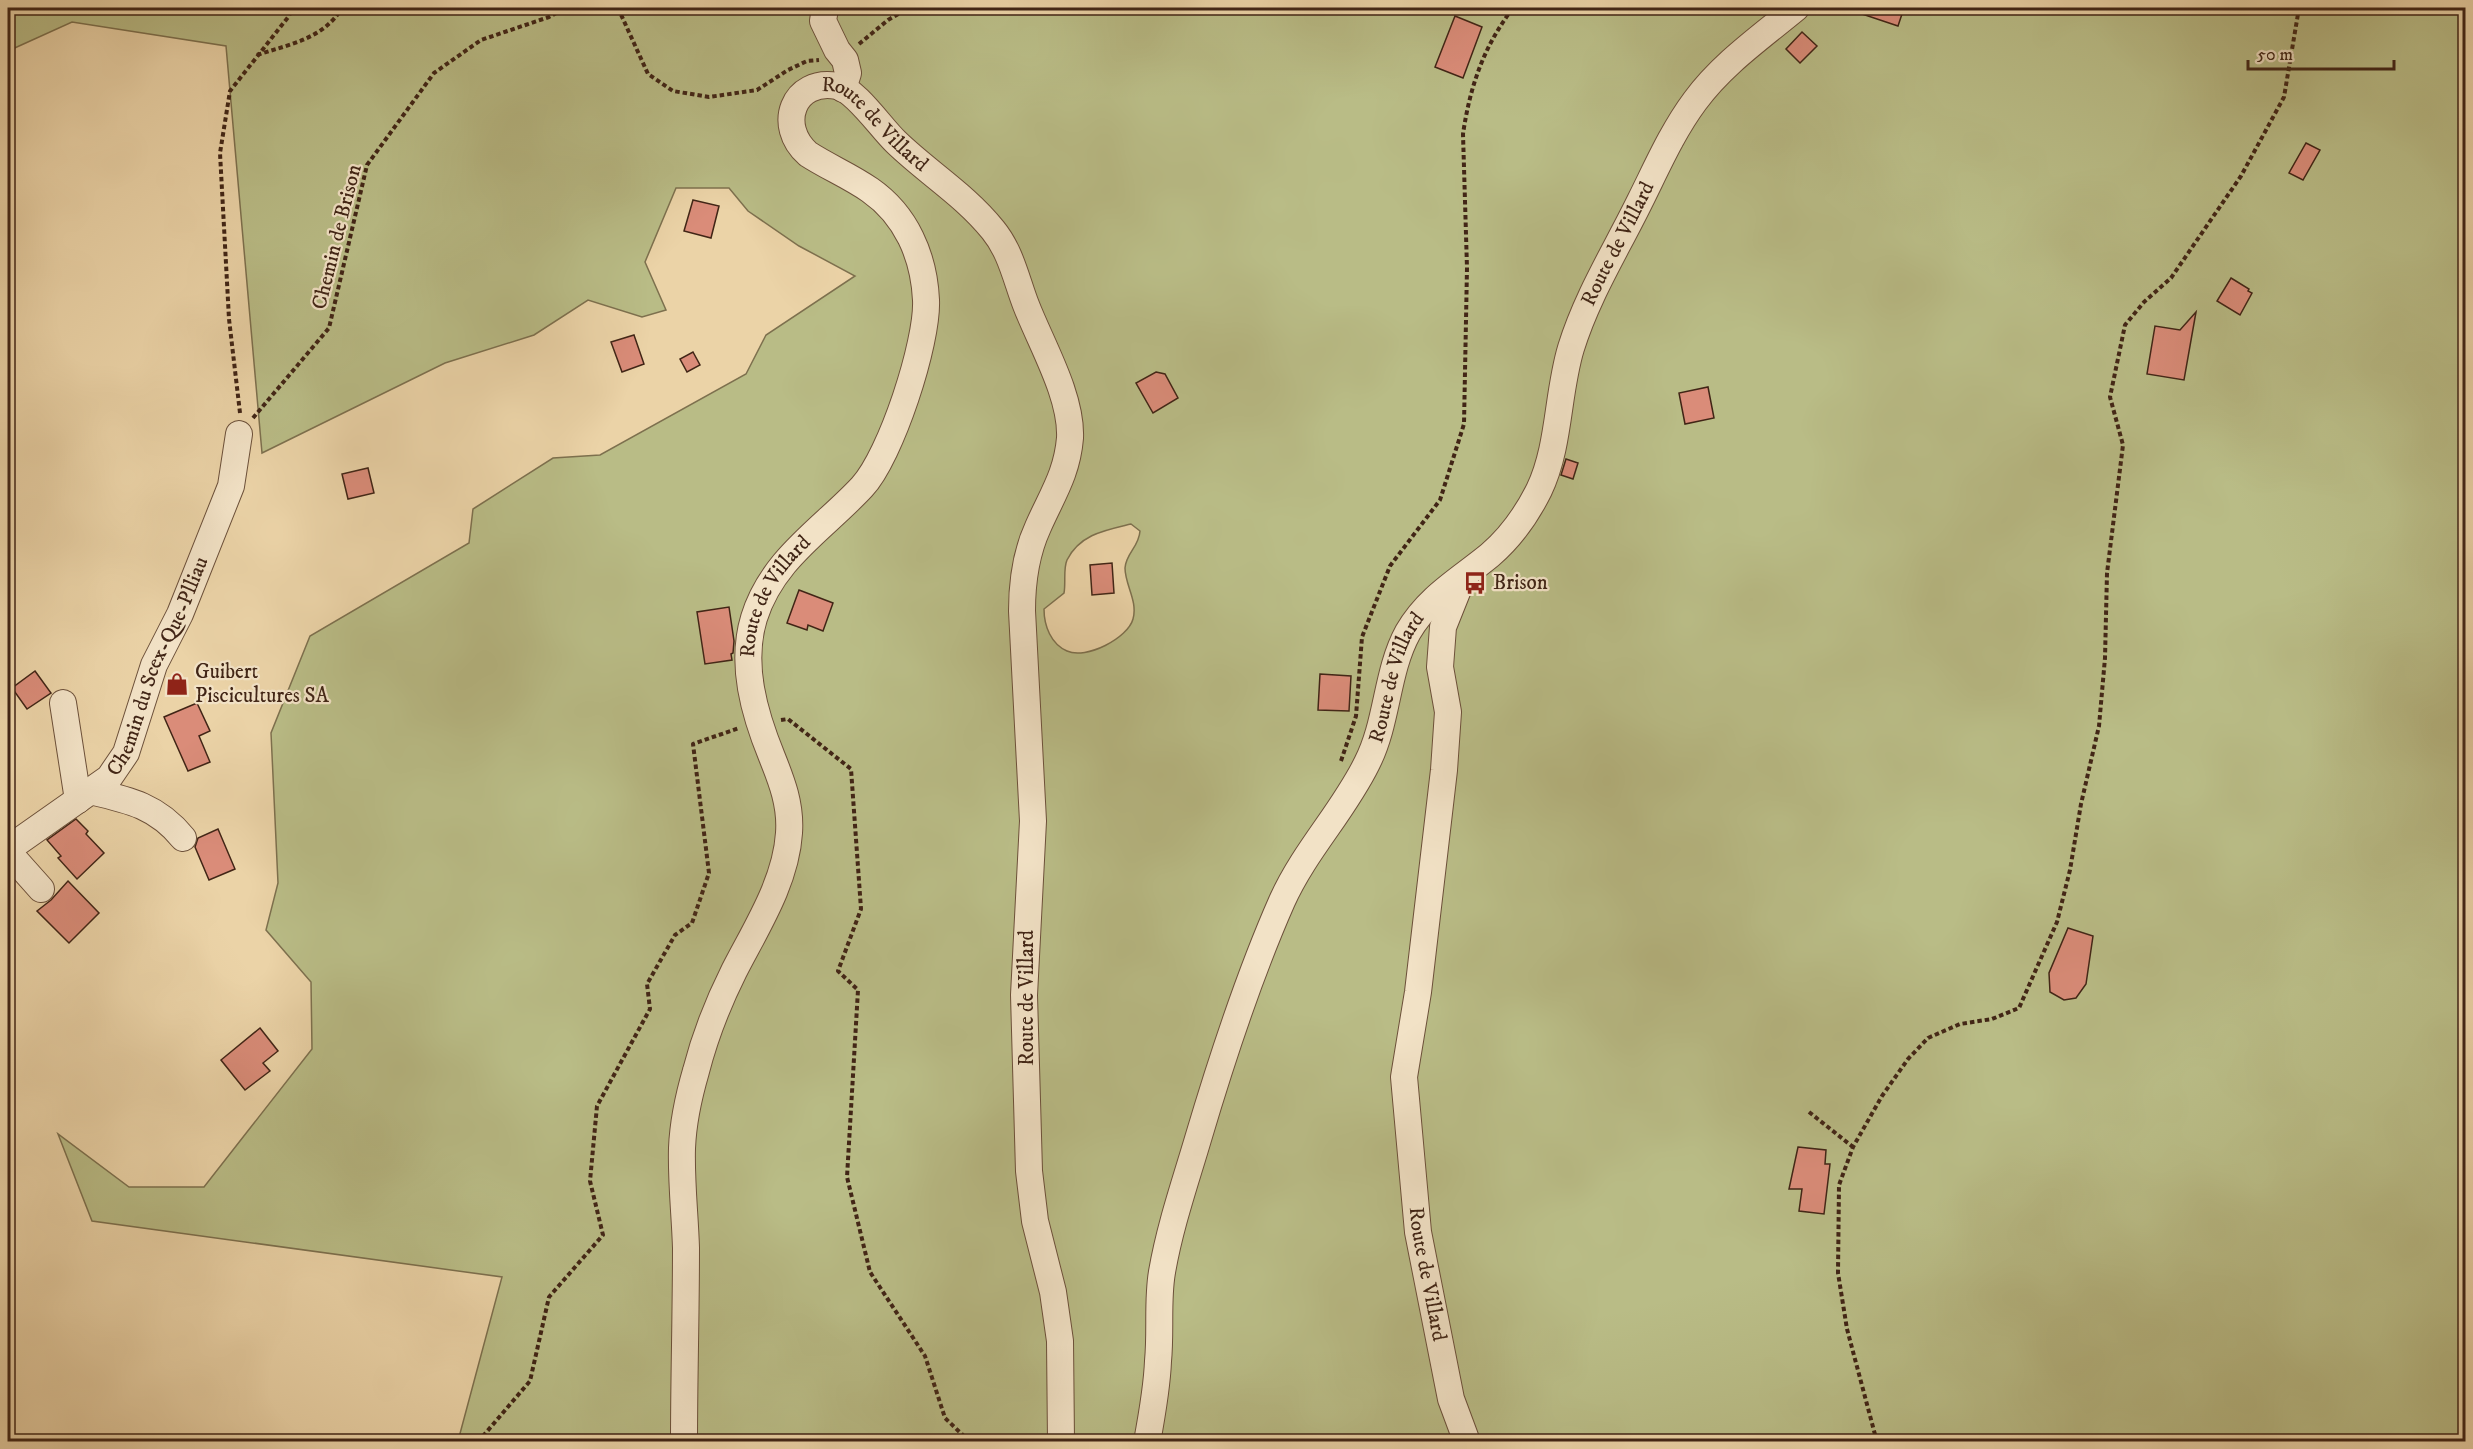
<svg xmlns="http://www.w3.org/2000/svg" width="2473" height="1449" font-family="'IM FELL DW Pica',serif">
<rect width="100%" height="100%" fill="#ebd3a7"/>
<filter id="stains"><feTurbulence type="fractalNoise" baseFrequency=".00333" numOctaves="4"/><feColorMatrix values="0 0 0 0 .2 0 0 0 0 .09 0 0 0 0 .02 0 0 0 .5 -.17"/></filter>
<radialGradient id="worn" r=".72"><stop offset=".6" stop-color="#630" stop-opacity="0"/><stop offset="1" stop-color="#630" stop-opacity=".3"/></radialGradient>
<path fill="#b9bc86" stroke="#7d704e" stroke-width="1.5" fill-rule="evenodd" d="M8,8H2465V1441H458L502,1277L92,1221L58,1134L129,1187H204L312,1049L311,982L266,930L278,883L271,733L310,636L469,543L473,509L553,458L600,455L746,374L766,335L855,276L799,246L748,211L729,188H676L645,262L666,310L642,317L588,300L534,335L445,363L262,453L226,46L72,22L8,51ZM1131,524L1140,531C1139,547 1126,553 1125,568C1125,585 1138,601 1133,619C1128,638 1086,660 1067,651C1051,644 1044,626 1044,609L1064,593C1066,583 1063,569 1067,560C1080,534 1106,530 1131,524Z"/>
<g fill="#da8c79" stroke="#412516" stroke-width="1.5">
<path d="M1850,8H1904L1898,26L1850,10Z"/>
<path d="M1455,16L1482,27L1463,78L1435,67Z"/>
<path d="M1802,32L1817,46L1800,63L1786,49Z"/>
<path d="M2306,143L2320,150L2303,180L2289,173Z"/>
<path d="M693,200L719,206L711,238L684,231Z"/>
<path d="M2231,278L2249,289L2248,291L2252,293L2240,315L2217,301Z"/>
<path d="M2196,312L2184,380L2147,374L2155,326L2180,330Z"/>
<path d="M634,335L644,364L622,372L611,342Z"/>
<path d="M693,352L700,365L687,372L680,359Z"/>
<path d="M1156,372L1165,374L1178,398L1153,413L1136,383Z"/>
<path d="M1708,387L1714,418L1685,424L1679,393Z"/>
<path d="M1566,459L1578,463L1573,479L1561,475Z"/>
<path d="M368,468L374,493L348,499L342,474Z"/>
<path d="M1112,563L1114,593L1092,595L1090,565Z"/>
<path d="M799,590L833,603L823,631L808,625L807,630L787,623Z"/>
<path d="M729,607L734,641L733,653L731,654L732,660L705,664L697,612Z"/>
<path d="M35,671L51,693L27,709L12,688Z"/>
<path d="M1320,674L1351,676L1349,711L1318,710Z"/>
<path d="M197,703L210,731L199,736L210,762L188,771L164,717Z"/>
<path d="M76,819L88,831L86,834L104,853L77,879L58,858L61,856L47,840Z"/>
<path d="M218,829L235,869L209,880L195,847L198,838Z"/>
<path d="M68,881L99,913L69,943L37,911L51,900Z"/>
<path d="M2068,928L2093,936L2086,984L2076,998L2064,1000L2050,992L2049,973Z"/>
<path d="M260,1028L278,1051L263,1063L270,1071L245,1090L221,1060Z"/>
<path d="M1798,1147L1826,1150L1825,1164H1830L1824,1214L1799,1211L1802,1189H1789Z"/>
</g>
<g fill="none" stroke-linecap="round" stroke-linejoin="round">
<g stroke="#6c503a" stroke-width="28">
<g id="minor">
<path d="M825,8L823,21L837,50L845,60L848,73L843,89"/>
<path id="s1" d="M1463,577L1443,627L1440,667L1448,712L1444,770L1418,992L1404,1077L1418,1232L1451,1399L1467,1442"/>
<path d="M63,703L78,800"/>
<path d="M90,791C129,800 157,806 183,838"/>
<path id="s2" d="M8,849L109,778L126,753L154,665L180,614L231,486L239,434"/>
<path d="M8,852L41,889"/>
<path id="s3" d="M684,1442C684,1377 686,1313 686,1248C685,1215 681,1182 682,1148C683,1123 689,1095 696,1071C705,1036 718,1003 734,971C756,928 786,882 789,833C791,805 782,782 772,757C754,713 740,664 754,618C772,559 823,529 862,487C891,456 928,342 926,300C924,256 906,215 870,190C850,176 828,167 808,154C776,126 793,78 837,86C856,90 881,128 896,142C928,173 965,195 993,230C1011,252 1016,279 1026,305C1041,344 1072,396 1070,438C1067,474 1052,495 1038,527C1026,553 1022,582 1022,611L1033,821L1024,995L1029,1171L1035,1221L1053,1292L1060,1341L1061,1442"/>
<path id="s4" d="M1147,1442C1152,1415 1157,1388 1158,1361C1161,1331 1157,1301 1162,1272C1170,1226 1185,1183 1198,1139C1222,1058 1248,978 1282,901C1305,850 1343,812 1367,763C1388,722 1386,672 1408,632C1428,597 1461,579 1490,555C1511,537 1527,514 1539,490C1560,446 1557,394 1571,348C1587,296 1616,250 1640,201C1657,167 1672,132 1695,101C1722,64 1761,37 1796,8"/>
</g>
</g>
<g stroke="#412516" stroke-width="4" stroke-dasharray="4.5 3" stroke-linecap="butt">
<path d="M618,8L648,74L673,91L709,97L757,90L788,70L807,61L819,60"/>
<path d="M859,44L888,20L909,8"/>
<path d="M257,55C290,44 323,39 342,8"/>
<path d="M240,413L229,319L220,153L230,91L289,16L292,8"/>
<path d="M253,418L329,328L367,165L434,73L481,40L549,17L565,8"/>
<path d="M781,720L788,719L851,769L861,909L838,971L858,990L847,1177L870,1272L925,1356L945,1418L970,1442"/>
<path d="M1341,761L1356,716L1362,637L1390,566L1440,500L1464,424L1467,268L1463,134C1470,86 1484,46 1513,8"/>
<path d="M1809,1112L1853,1147"/>
<path d="M478,1442L530,1381L549,1297L603,1235L590,1181L597,1106L650,1009L647,984L675,935L692,923L709,873L693,744L739,728"/>
<path d="M1877,1442L1847,1329L1838,1273L1839,1185L1853,1147L1882,1096L1908,1059L1928,1038L1960,1024L1992,1019L2019,1008L2057,922L2070,870L2081,804L2099,726L2105,658L2107,573L2123,445L2110,397L2125,325L2144,302L2171,278L2241,176L2284,97L2299,8"/>
</g>
<use href="#minor" stroke="#f2e2c6" stroke-width="26"/>
</g>
<defs>
<g id="bus-bare" transform="scale(1.8)"><path d="M-5-6H5V4H4V6H2V4H-2V6H-4V4H-5ZM-3.5-4V0h7V-4ZM-3.5 1.2v1.5H-2V1.2ZM2 1.2v1.5H3.5V1.2Z" fill="#8f2418" stroke="#f2e2c6" stroke-width="2.5" paint-order="stroke"/></g>
<g id="shop-bare" transform="scale(1.8)"><path d="M-5-2.5h2.3a2.7 3.5 0 0 1 5.4 0H5L5.5 6h-11ZM-1.5-2.5h3a1.5 2.3 0 0 0-3 0Z" fill="#8f2418" stroke="#f2e2c6" stroke-width="2.5" paint-order="stroke"/></g>
</defs>
<g fill-rule="evenodd">
<use href="#bus-bare" x="1475" y="583"/>
<use href="#shop-bare" x="177" y="684"/>
</g>
<g text-anchor="middle" dominant-baseline="central" stroke-width="4.5" stroke-linejoin="round" paint-order="stroke">
<g font-size="21" fill="#412516" stroke="#f2e2c6">
<text stroke="none"><textPath href="#s3" startOffset="1580">Route de Villard</textPath></text>
<text transform="translate(337 237) rotate(-76)">Chemin de Brison</text>
<text stroke="none"><textPath href="#s4" startOffset="1317">Route de Villard</textPath></text>
<text stroke="none"><textPath href="#s3" startOffset="879">Route de Villard</textPath></text>
<text stroke="none"><textPath href="#s2" startOffset="246">Chemin du Scex-Que-Plliau</textPath></text>
<text stroke="none"><textPath href="#s4" startOffset="814">Route de Villard</textPath></text>
<text transform="translate(1027 998) rotate(-90)">Route de Villard</text>
<text stroke="none"><textPath href="#s1" startOffset="706">Route de Villard</textPath></text>
</g>
<g font-size="21" fill="#412516" stroke="#f2e2c6" text-anchor="start">
<text x="1493" y="583">Brison</text>
<text x="195" y="672">Guibert<tspan x="195" dy="24">Piscicultures SA</tspan></text>
</g>
</g>
<rect width="2473" height="1449" fill="none" stroke="#ebd3a7" stroke-width="30"/>
<rect x="9" y="9" width="2455" height="1431" fill="none" stroke="#412516" stroke-width="3"/>
<rect x="15" y="15" width="2443" height="1419" fill="none" stroke="#412516" stroke-width="1.5"/>
<path d="M2248 60v9h146v-9" fill="none" stroke="#412516" stroke-width="3"/>
<text x="2257" y="60" font-size="18" fill="#412516" stroke="#f2e2c6" stroke-width="4.5" paint-order="stroke">50 m</text>
<rect width="100%" height="100%" filter="url(#stains)"/>
<rect width="100%" height="100%" fill="url(#worn)"/>
</svg>
